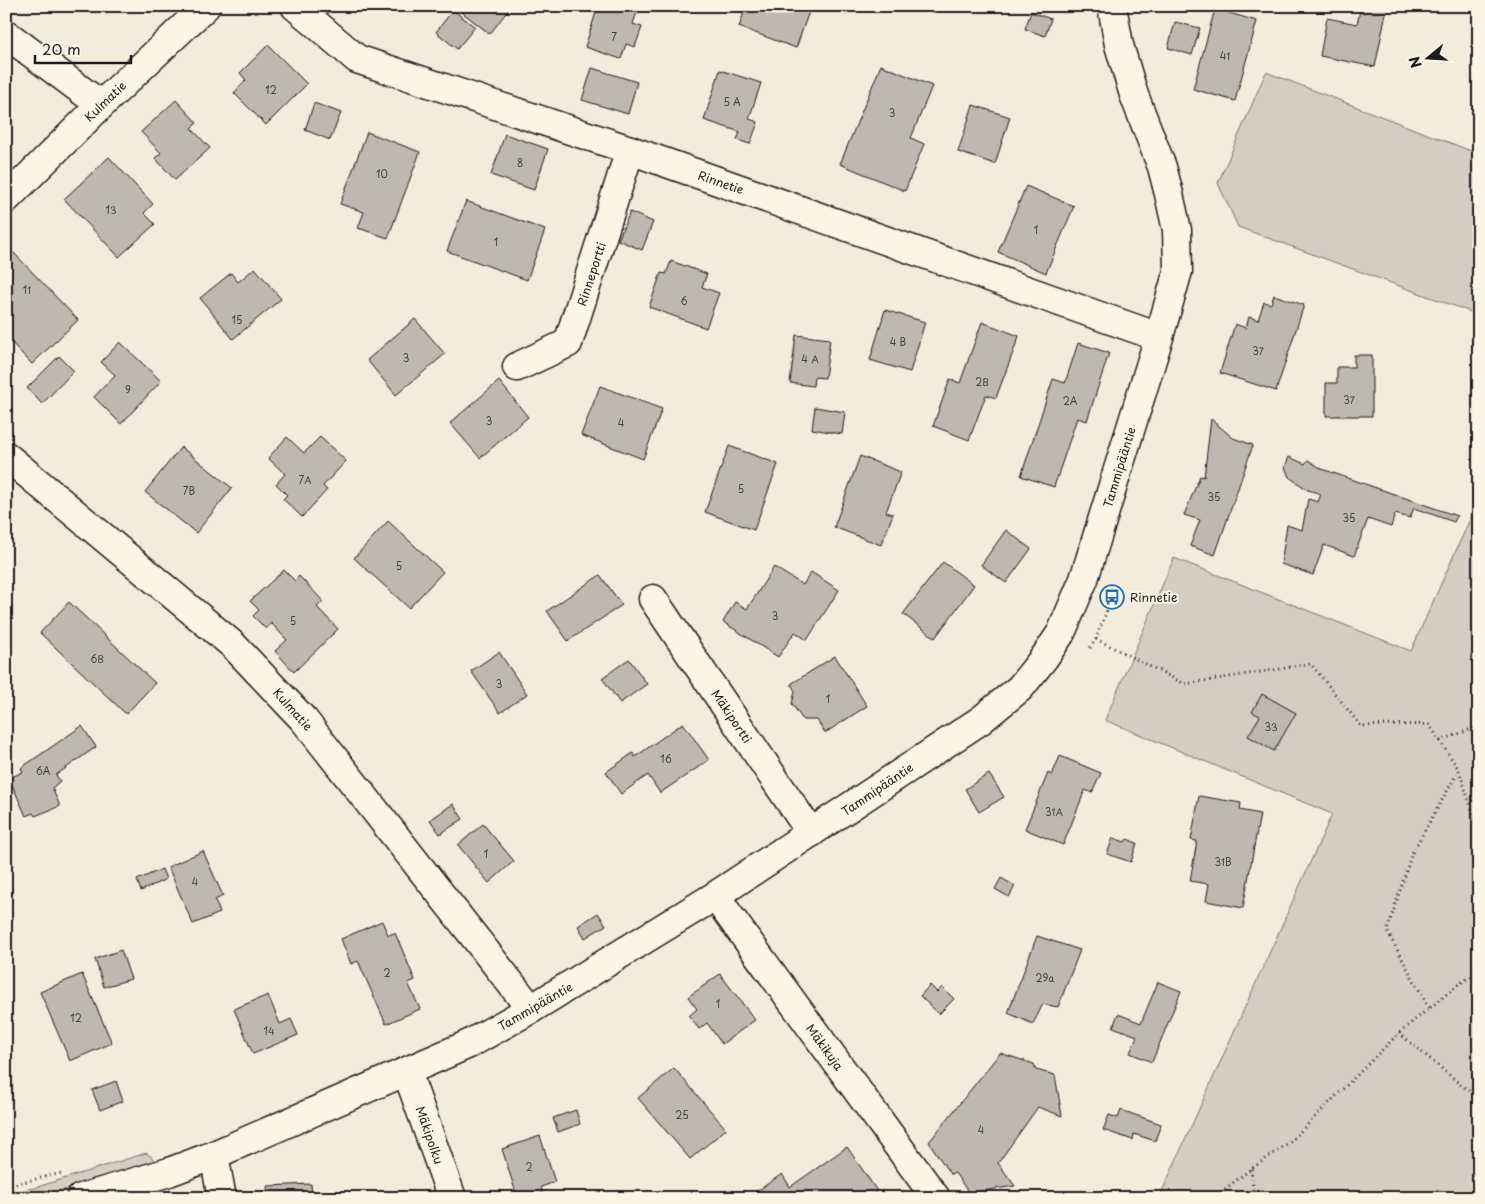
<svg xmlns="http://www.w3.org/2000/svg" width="1485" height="1204" font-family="'Playpen Sans',sans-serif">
<rect width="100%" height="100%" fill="#f3ecdd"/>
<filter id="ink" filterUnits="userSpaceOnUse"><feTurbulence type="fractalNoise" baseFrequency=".02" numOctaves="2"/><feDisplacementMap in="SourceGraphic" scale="10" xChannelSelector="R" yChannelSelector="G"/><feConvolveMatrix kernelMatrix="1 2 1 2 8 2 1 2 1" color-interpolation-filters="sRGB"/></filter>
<g filter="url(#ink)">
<g fill="#d3cec1" stroke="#78756e">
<path d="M1266,72L1479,154V315L1238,227L1218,183Z"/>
<path d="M1479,499V1198H1159L1332,814L1105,720L1174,558L1411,651Z"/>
<path d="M146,1153L152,1157L154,1161L45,1196L36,1198H6V1193L34,1188Z"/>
</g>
<g fill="#beb9ae" stroke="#1c1c1c">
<path d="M462,6H511L490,34L459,10Z"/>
<path d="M598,6H639L633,24L642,27L635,47L626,44L621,59L585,47Z"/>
<path d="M746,6H811L796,48L739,27Z"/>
<path d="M1361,6H1379L1387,8L1375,67L1320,56L1327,18L1357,24Z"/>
<path d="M1215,9L1257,21L1235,101L1193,89Z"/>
<path d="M453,10L475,27L457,49L436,32Z"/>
<path d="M1031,12L1051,19L1045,36L1025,29Z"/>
<path d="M1175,22L1200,28L1192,55L1168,48Z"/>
<path d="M268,45L307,84L266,125L234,93L246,80L240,73Z"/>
<path d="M881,65L932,86L911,138L924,144L905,191L840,164Z"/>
<path d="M592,68L637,82L628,114L582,100Z"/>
<path d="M720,70L761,83L749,119L758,122L750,144L737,140L740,132L704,120Z"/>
<path d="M176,100L197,123L191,128L210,148L175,180L155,158L161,153L141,132Z"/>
<path d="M314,103L341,113L330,140L305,130Z"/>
<path d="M973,105L1010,117L995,164L958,152Z"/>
<path d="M367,132L420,152L388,238L358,228L364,212L340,204Z"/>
<path d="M505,134L548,149L534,190L491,175Z"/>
<path d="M109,157L153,204L144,213L155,224L119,257L64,199Z"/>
<path d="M1026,186L1074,206L1046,273L998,252Z"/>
<path d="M466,201L545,230L527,280L447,251Z"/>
<path d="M630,212L653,222L642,250L618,240Z"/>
<path d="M13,252L78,320L32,364L6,337V258Z"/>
<path d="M671,261L707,274L702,287L719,293L706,328L649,307L661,273L666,274Z"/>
<path d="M255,268L281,299L233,339L200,298L231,273L238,282Z"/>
<path d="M1274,295L1304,305L1276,391L1220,373L1235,324L1246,328L1249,317L1258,320L1264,302L1271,304Z"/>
<path d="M885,310L925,322L910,372L870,360Z"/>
<path d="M415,319L445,354L396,395L367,360Z"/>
<path d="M982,322L1019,336L996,398L986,395L969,440L933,426L950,379L960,383Z"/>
<path d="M796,335L830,339L825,378L814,377L813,386L790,383Z"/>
<path d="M120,342L161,381L121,424L94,397L115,375L101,362Z"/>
<path d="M1078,343L1109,353L1087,421L1077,418L1054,487L1021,476L1053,379L1065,383Z"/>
<path d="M1354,355H1372V416H1326V383H1337V367H1354Z"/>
<path d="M59,356L74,371L42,404L27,388Z"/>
<path d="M499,381L528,417L480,458L450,423Z"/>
<path d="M600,386L662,409L643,459L581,435Z"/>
<path d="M815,407L845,412L842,434L812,429Z"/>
<path d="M1211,419L1233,438L1253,445L1215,555L1190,546L1200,520L1184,515L1200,476L1204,477Z"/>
<path d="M287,437L304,453L320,437L346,461L323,486L327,490L302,517L283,499L287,495L276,484L285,474L268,458Z"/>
<path d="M729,446L778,464L754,530L705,512Z"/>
<path d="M181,447L232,488L196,533L145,492Z"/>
<path d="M860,456L901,472L886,512L893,514L881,545L834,527Z"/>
<path d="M1289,457L1305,464L1308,460L1322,469L1457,516L1454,522L1414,508L1410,518L1395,514L1391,527L1368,519L1354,556L1324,545L1313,575L1281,564L1287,525L1302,530L1308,499L1318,502L1321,494L1308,490L1289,477L1285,467Z"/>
<path d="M388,521L443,572L409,608L354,558Z"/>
<path d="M1006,530L1031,549L1006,583L981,565Z"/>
<path d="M943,562L974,585L935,638L903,614Z"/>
<path d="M774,567L803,585L811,572L839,590L807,640L795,632L778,657L723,622L735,602L747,609Z"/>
<path d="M284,570L295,581L299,576L323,601L317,607L338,629L294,672L275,651L287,640L271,623L266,629L253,616L259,610L250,601Z"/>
<path d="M600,575L622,605L568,641L547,611Z"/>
<path d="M69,602L155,683L126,714L40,633Z"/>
<path d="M499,652L527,694L500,713L471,671Z"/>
<path d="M835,656L867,706L825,733L817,720H803L792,704L795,691L791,684Z"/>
<path d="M629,659L647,684L620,703L602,678Z"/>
<path d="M1262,694L1296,713L1274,751L1248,736L1260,716L1252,712Z"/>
<path d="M683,723L709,760L660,793L648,775L621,794L606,772L633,753L635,757Z"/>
<path d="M82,726L96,747L56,775L60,781L52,788L60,806L35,816L33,813L26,816L9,778L23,772L21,768Z"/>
<path d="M1060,756L1101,773L1092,793L1085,790L1063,845L1025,829L1048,773L1052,775Z"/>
<path d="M989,774L1004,797L979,812L965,789Z"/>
<path d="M1199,796L1241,803L1240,810L1260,814L1243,908L1206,901L1209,884L1190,881L1197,841L1191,840Z"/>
<path d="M453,804L463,819L440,834L430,820Z"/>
<path d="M483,824L514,861L489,883L458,845Z"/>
<path d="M1113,838L1125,842L1127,839L1137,843L1131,862L1107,854Z"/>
<path d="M203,851L223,896L215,900L220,913L193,924L168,867Z"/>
<path d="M162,869L166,879L141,891L137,880Z"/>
<path d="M1001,878L1015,886L1009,897L995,889Z"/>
<path d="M598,913L606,925L585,938L578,926Z"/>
<path d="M382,921L388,935L395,933L415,980L408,983L420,1009L386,1024L358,961L351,964L341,939Z"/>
<path d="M1037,936L1080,950L1058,1007L1043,1004L1033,1024L1008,1013Z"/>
<path d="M121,950L131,979L104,987L95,959Z"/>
<path d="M82,974L112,1043L70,1061L40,992Z"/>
<path d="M720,974L755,1020L722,1044L707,1023L699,1029L689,1016L697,1009L688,997Z"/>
<path d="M1158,982L1181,991L1152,1062L1130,1053L1137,1036L1113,1027L1118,1014L1141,1023Z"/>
<path d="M930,985L937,992L942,987L954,999L939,1014L920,996Z"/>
<path d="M268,995L280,1024L291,1019L298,1035L253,1054L234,1009Z"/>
<path d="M1000,1053L1034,1064L1036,1070L1055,1075L1062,1116L1038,1107L998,1163L1015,1186L969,1193L955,1173L950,1174L929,1142Z"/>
<path d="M674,1068L726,1129L690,1159L638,1098Z"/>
<path d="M116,1081L123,1101L100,1110L92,1090Z"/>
<path d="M576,1110L580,1124L558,1132L553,1118Z"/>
<path d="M1121,1110L1161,1124L1155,1141L1134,1134L1133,1140L1103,1130L1109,1115L1118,1118Z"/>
<path d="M540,1136L555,1182L541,1187L544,1198H501L516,1193L502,1149Z"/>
<path d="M847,1147L877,1191L870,1196L871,1198H747L782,1174L790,1187Z"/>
<path d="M311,1184L312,1198H268L267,1186Z"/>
</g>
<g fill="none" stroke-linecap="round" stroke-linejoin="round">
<g stroke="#1c1c1c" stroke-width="31">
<g id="minor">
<path d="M295,6L357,59L630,150L1159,337"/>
<path d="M6,34L101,105"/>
<path d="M6,199L101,105L206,6"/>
<path d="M517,367L568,343L630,150"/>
<path d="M6,456L233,645L304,720L531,1009"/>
<path d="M653,599L811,833"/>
<path d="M715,896L936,1198"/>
<path d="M407,1072L452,1198"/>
<path d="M214,1155L222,1198"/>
</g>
</g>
<g stroke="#1c1c1c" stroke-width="31">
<path id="tertiary" d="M81,1198L169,1172L214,1155L469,1044L531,1009L715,896L981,720L1020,688L1044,658L1061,633L1084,579L1159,337L1178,271L1177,230L1169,194L1162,167L1134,95L1119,45L1112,6"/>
</g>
<g stroke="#1c1c1c" stroke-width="3" stroke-dasharray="1 4" stroke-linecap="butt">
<path d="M1096,639L1185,684L1311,664L1361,726L1429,724L1459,770L1479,831"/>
<path d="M1090,648L1096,639L1113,594"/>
<path d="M1440,741L1479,726"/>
<path d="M1429,1008L1387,931L1412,853L1459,770"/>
<path d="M1399,1033L1461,1085L1479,1098"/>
<path d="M1251,1169L1254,1198"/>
<path d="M6,1186L62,1173"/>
<path d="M1213,1198L1251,1169L1290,1142L1399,1033L1460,983L1479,972"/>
</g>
<use href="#minor" stroke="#fcf5e5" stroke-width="28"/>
<use href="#tertiary" stroke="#fcf5e5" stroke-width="28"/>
</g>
</g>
<defs>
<g id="bus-ring" transform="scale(1.25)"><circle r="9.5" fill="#fcf5e5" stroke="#1f6fb2" stroke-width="1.5"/><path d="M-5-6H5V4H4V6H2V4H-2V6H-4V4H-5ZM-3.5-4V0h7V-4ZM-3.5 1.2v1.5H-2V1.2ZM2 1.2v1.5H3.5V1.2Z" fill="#1f6fb2"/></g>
</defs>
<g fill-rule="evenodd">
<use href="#bus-ring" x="1112" y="597"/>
</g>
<g text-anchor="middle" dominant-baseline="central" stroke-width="4" stroke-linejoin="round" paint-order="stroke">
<g font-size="10" fill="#444340">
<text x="614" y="36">7</text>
<text x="1225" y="55">41</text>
<text x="271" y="89">12</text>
<text x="732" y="101">5 A</text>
<text x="892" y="112">3</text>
<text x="520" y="162">8</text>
<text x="382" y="173">10</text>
<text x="111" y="209">13</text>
<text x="1036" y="229">1</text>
<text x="496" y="241">1</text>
<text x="27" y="289">11</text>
<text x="684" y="300">6</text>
<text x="237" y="319">15</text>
<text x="898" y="341">4 B</text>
<text x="1258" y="350">37</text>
<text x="406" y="357">3</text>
<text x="810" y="358">4 A</text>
<text x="982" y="381">2B</text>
<text x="128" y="389">9</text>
<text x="1349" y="399">37</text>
<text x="1070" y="400">2A</text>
<text x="489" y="420">3</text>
<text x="621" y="422">4</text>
<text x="305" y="479">7A</text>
<text x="741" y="488">5</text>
<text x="189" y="490">7B</text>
<text x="1214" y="496">35</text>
<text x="1349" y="517">35</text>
<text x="399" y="565">5</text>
<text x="775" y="615">3</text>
<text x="293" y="620">5</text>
<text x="97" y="658">6B</text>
<text x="499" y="683">3</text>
<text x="828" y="698">1</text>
<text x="1271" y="726">33</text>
<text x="666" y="758">16</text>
<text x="43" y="770">6A</text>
<text x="1054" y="811">31A</text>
<text x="486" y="853">1</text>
<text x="1223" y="861">31B</text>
<text x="195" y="881">4</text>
<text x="387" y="972">2</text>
<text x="1045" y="977">29a</text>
<text x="718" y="1003">1</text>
<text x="76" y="1017">12</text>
<text x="269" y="1030">14</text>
<text x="682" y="1114">25</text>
<text x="981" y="1129">4</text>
<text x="529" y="1166">2</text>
</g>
<g font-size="12" fill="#1c1c1c" stroke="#fcf5e5">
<text transform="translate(105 101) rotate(-44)">Kulmatie</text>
<text transform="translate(721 182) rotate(19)">Rinnetie</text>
<text transform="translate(591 274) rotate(-72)">Rinneportti</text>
<text transform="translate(1119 467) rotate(-73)">Tammipääntie</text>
<text transform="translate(293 709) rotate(48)">Kulmatie</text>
<text transform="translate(732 716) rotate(56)">Mäkiportti</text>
<text transform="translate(877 789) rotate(-34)">Tammipääntie</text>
<text transform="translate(535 1006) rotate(-30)">Tammipääntie</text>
<text transform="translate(825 1047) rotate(54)">Mäkikuja</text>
<text transform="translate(430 1135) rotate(71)">Mäkipolku</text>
</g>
<g font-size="12" fill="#1c1c1c" stroke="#fcf5e5" text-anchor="start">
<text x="1130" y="597">Rinnetie</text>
</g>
</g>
<rect width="1485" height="1204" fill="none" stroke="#fcf5e5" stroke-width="25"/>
<rect x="12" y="12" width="1460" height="1179" fill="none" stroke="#1c1c1c" stroke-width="2" filter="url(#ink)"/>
<g transform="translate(1428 58) rotate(252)" stroke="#fcf5e5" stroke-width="4" paint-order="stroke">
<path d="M0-4L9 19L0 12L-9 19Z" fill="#1c1c1c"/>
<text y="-8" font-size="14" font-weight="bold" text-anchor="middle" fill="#1c1c1c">N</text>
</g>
<path d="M35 55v8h96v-8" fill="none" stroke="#1c1c1c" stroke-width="2.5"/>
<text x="42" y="55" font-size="15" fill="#1c1c1c" stroke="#fcf5e5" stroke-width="4" paint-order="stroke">20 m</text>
</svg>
